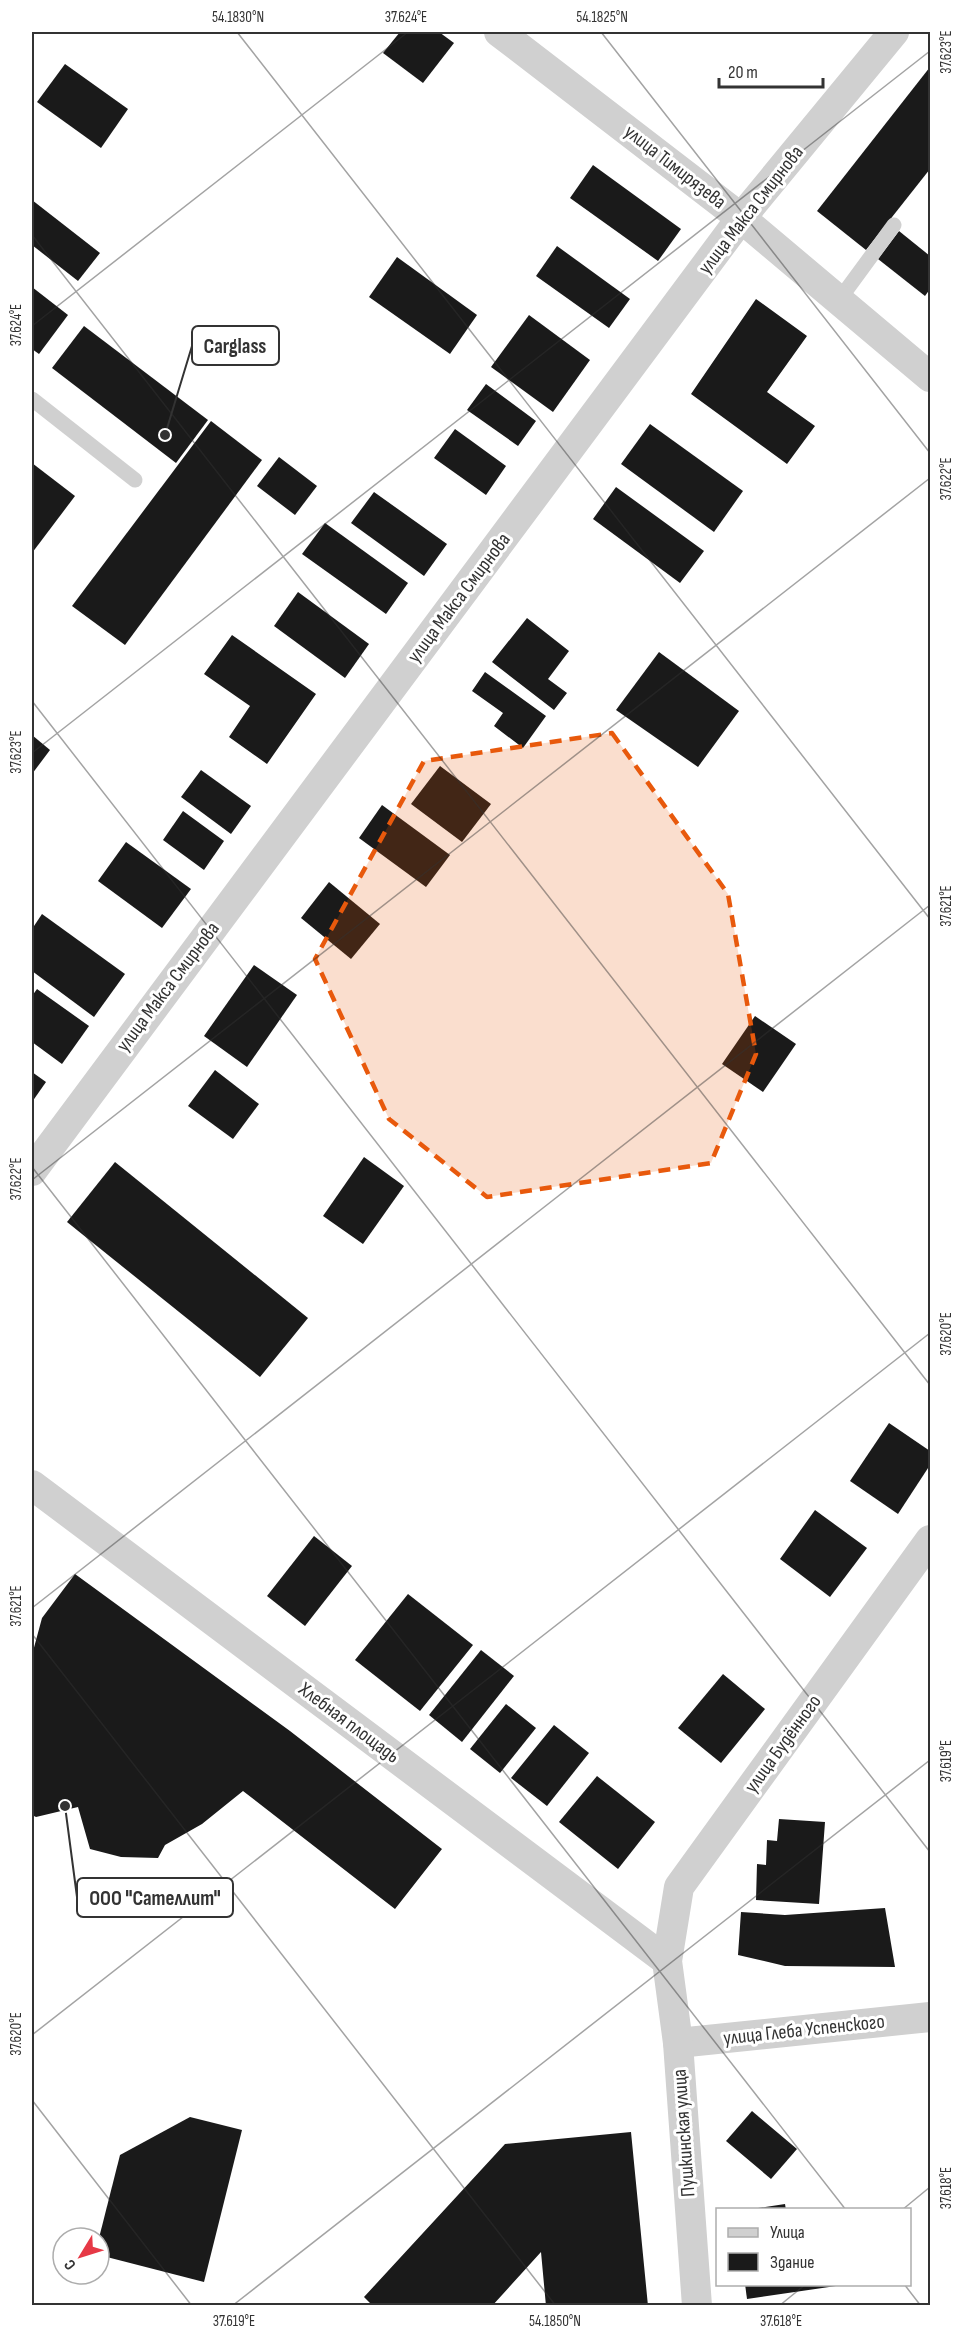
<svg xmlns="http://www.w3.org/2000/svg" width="962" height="2337" font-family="'Sofia Sans Condensed',sans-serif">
<rect width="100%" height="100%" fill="#fff"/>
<g fill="#1a1a1a">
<path d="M400,32H439L454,43L423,83L383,53Z"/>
<path d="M65,64L128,109L101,148L37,102Z"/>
<path d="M930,67V169L866,250L817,211Z"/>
<path d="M593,165L681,229L658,261L570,198Z"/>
<path d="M32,200L100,253L78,281L32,245Z"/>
<path d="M899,231L930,256V289L925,296L878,259Z"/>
<path d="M557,246L630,299L609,328L536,276Z"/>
<path d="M397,257L477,315L450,354L369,297Z"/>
<path d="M32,287L68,315L39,354L32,349Z"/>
<path d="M756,299L807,336L767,392L815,426L787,464L691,394Z"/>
<path d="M529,315L590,360L553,412L491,367Z"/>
<path d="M84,326L208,420L176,463L52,368Z"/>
<path d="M486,384L536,421L518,446L467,410Z"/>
<path d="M211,421L262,460L125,645L72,606Z"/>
<path d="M650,424L743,491L714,532L621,464Z"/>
<path d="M455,429L506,466L486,495L434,458Z"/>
<path d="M279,457L317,486L295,515L257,486Z"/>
<path d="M32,463L75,496L32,553Z"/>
<path d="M616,487L704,551L680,583L593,519Z"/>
<path d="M374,492L447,544L424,576L351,523Z"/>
<path d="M325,523L408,583L386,614L302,554Z"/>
<path d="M298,592L369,644L345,678L274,626Z"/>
<path d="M527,618L569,651L548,679L567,693L554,710L492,662Z"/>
<path d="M232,635L316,694L267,764L229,737L250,706L204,674Z"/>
<path d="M659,652L739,711L698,767L616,710Z"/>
<path d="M485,672L546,716L523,748L494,726L503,713L472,691Z"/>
<path d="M32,735L50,750L32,774Z"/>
<path d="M440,766L491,804L462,842L411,804Z"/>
<path d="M201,770L251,806L231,834L181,797Z"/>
<path d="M382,805L450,855L426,887L359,838Z"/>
<path d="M183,811L224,841L204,870L163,840Z"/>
<path d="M126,842L191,889L162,928L98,881Z"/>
<path d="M329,882L380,924L351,959L301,918Z"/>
<path d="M42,914L125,974L94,1017L32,971V929Z"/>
<path d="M254,965L297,995L247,1067L204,1036Z"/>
<path d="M37,989L89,1026L62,1064L32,1042V996Z"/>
<path d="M755,1016L796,1044L763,1092L722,1064Z"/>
<path d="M215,1070L259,1104L233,1139L188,1106Z"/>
<path d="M32,1072L46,1082L32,1102Z"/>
<path d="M364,1157L404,1186L363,1244L323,1216Z"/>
<path d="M115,1162L308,1318L260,1377L67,1222Z"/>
<path d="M889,1423L930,1451V1465L898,1514L850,1481Z"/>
<path d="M815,1510L867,1548L830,1597L780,1559Z"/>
<path d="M314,1536L352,1566L305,1626L267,1596Z"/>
<path d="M75,1574L290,1731L442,1849L395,1909L243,1791L202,1824L165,1845L158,1858L121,1857L90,1849L78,1807L36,1817L32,1815V1655L42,1618Z"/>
<path d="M408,1594L473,1645L420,1711L355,1660Z"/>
<path d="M481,1650L514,1676L462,1742L429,1715Z"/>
<path d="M723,1674L765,1709L721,1763L678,1728Z"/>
<path d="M506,1704L536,1728L500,1773L470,1749Z"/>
<path d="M554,1725L589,1753L547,1806L511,1778Z"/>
<path d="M597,1776L655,1822L618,1869L559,1822Z"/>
<path d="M779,1819L825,1822L819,1904L756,1900L757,1864L766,1865L767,1840L777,1841Z"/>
<path d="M885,1908L895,1967L785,1966L738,1955L741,1912L785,1915Z"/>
<path d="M752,2111L797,2149L771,2179L726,2141Z"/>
<path d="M190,2117L242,2130L204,2282L99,2255V2238L120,2155Z"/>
<path d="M631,2132L648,2306H546L541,2252L492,2306H373L364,2297L505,2144Z"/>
<path d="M785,2204L786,2210H758V2208Z"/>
<path d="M745,2284H835L836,2286L747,2299Z"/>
</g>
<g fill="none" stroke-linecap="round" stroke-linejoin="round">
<g stroke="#d0d0d0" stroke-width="15">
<path d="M839,300L894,225"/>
<path d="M32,399L135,480"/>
</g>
<g stroke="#d0d0d0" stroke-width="30">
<path d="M499,32L741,218L930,377"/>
<path d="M32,1171L741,218L894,32"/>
<path d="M32,1485L667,1961"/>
<path d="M678,2043L930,2017"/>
<path d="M697,2306L678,2043L667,1961L679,1887L930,1540"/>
</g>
</g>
<path fill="#e8590c" fill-opacity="0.2" stroke="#e8590c" stroke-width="4.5" stroke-dasharray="12 8" stroke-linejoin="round" d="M612,733L728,894L756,1054L711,1163L487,1197L389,1119L315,959L424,761Z"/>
<path fill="none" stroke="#333" stroke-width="1.5" stroke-opacity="0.45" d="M237,32L930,919M601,32L930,453M32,235L930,1385M32,326L408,32M32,701L930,1852M32,753L930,51M32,1167L846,2210M32,1180L930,478M32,1608L930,905M32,1634L556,2306M32,2035L930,1333M32,2100L192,2306M902,2210L930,2187M904,2284L921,2306M232,2306L930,1760M779,2306L806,2284"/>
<g text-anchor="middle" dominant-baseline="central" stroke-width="6" stroke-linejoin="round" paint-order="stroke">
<g font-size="20" fill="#333" stroke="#fff">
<text transform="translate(675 167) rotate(38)">улица Тимирязева</text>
<text transform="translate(751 210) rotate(-52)">улица Макса Смирнова</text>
<text transform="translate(459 598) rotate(-53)">улица Макса Смирнова</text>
<text transform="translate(168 987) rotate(-53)">улица Макса Смирнова</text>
<text transform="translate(349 1723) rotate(37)">Хлебная площадь</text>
<text transform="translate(783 1744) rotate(-54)">улица Будённого</text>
<text transform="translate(804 2030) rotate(-6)">улица Глеба Успенского</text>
<text transform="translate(684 2133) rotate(-94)">Пушкинская улица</text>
</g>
</g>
<path fill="none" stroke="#333" stroke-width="2" d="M165 435L192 346M65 1806L77 1897"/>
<g fill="#333" stroke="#fff" stroke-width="2">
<circle cx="165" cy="435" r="6"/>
<circle cx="65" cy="1806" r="6"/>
</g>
<g fill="#fff" stroke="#333" stroke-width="2">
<rect x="192" y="326" width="87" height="39" rx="6"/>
<rect x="77" y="1878" width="156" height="39" rx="6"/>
</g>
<g font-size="21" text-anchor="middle" font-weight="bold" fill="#333">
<text x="235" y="353">Carglass</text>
<text x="155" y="1905">ООО "Сателлит"</text>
</g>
<rect width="962" height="2337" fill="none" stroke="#ffffff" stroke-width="66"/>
<rect x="716" y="2208" width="195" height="78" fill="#ffffff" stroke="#adadad" stroke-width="1.5"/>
<rect x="728" y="2228" width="30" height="9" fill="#d0d0d0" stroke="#adadad" stroke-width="1.5"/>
<text x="770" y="2238" font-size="18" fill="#333333">Улица</text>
<rect x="728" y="2253" width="30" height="18" fill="#1a1a1a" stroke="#adadad" stroke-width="1.5"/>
<text x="770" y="2268" font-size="18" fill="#333333">Здание</text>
<g transform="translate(81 2256) rotate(232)"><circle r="28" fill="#ffffff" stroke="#adadad" stroke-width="1.5"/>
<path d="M0-4.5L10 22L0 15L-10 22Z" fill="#e63946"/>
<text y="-9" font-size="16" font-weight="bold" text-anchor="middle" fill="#333333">С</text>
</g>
<path d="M719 78v9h104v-9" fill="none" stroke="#333333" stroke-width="3"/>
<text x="728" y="78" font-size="18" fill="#333333" stroke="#ffffff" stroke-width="4.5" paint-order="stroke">20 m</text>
<rect x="33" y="33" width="896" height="2271" fill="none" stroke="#333" stroke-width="2"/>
<g font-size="15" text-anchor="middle" fill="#333">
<text x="238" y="22">54.1830°N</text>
<text x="406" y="22">37.624°E</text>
<text x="602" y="22">54.1825°N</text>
<text transform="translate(946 52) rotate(-90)" y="5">37.623°E</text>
<text transform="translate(16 325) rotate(-90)" y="5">37.624°E</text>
<text transform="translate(946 479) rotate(-90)" y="5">37.622°E</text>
<text transform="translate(16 752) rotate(-90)" y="5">37.623°E</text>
<text transform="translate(946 906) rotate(-90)" y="5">37.621°E</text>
<text transform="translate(16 1179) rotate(-90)" y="5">37.622°E</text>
<text transform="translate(946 1334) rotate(-90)" y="5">37.620°E</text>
<text transform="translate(16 1606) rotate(-90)" y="5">37.621°E</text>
<text transform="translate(946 1761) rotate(-90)" y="5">37.619°E</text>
<text transform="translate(16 2034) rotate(-90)" y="5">37.620°E</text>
<text transform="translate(946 2188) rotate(-90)" y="5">37.618°E</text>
<text x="234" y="2326">37.619°E</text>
<text x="555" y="2326">54.1850°N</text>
<text x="781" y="2326">37.618°E</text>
</g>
</svg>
